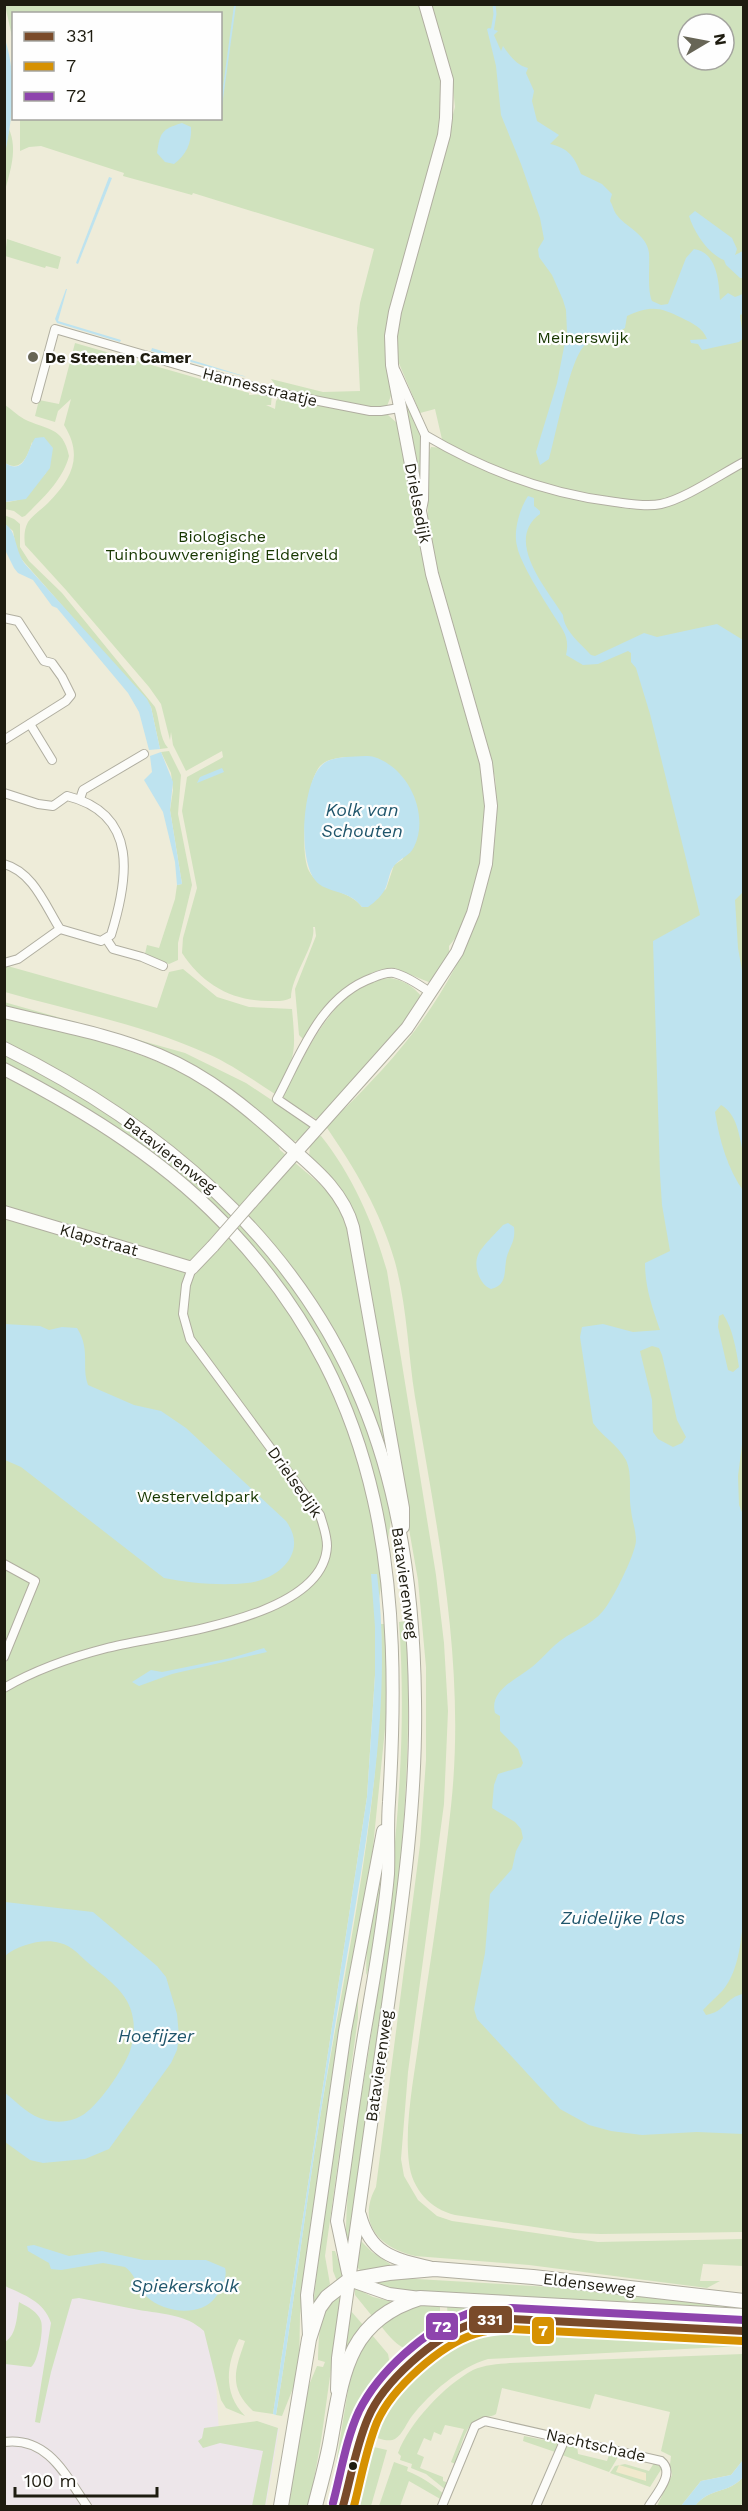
<svg xmlns="http://www.w3.org/2000/svg" width="748" height="2511" font-family="'Work Sans',sans-serif">
<rect width="100%" height="100%" fill="#eeecd9"/>
<path fill="#ede6ea" d="M4,2247L212,2318L219,2432L279,2429L266,2506H5Z"/>
<g fill="#d0e2bd" fill-rule="evenodd">
<path d="M5,5H421L441,73L442,116L430,167L396,288L392,393L387,406L370,408L280,391L271,379L323,392L360,391L357,328L360,303L374,249L193,193L192,195L123,176L124,173L41,146L29,147L20,151V119L220,118V14H14L13,41Z"/>
<path d="M431,5H743V2232L601,2234L574,2233L455,2215C430,2209 412,2189 409,2163C404,2123 415,2073 420,2032C431,1957 443,1882 451,1806C466,1668 438,1533 415,1397C408,1353 407,1306 395,1262C381,1212 354,1167 325,1125C346,1109 363,1090 381,1071C456,989 506,890 495,777L437,572L428,528L427,458L431,447L444,448L435,409L420,413L398,361L397,331L399,312L455,107L451,70ZM688,24H724V60H688Z"/>
<path d="M9,129C18,150 10,171 5,191V153Z"/>
<path d="M7,239L61,257L58,269L46,266L45,268L5,256Z"/>
<path d="M75,343L249,393V395L272,394L271,405H266L275,409L276,401L280,396L350,411L388,415L397,423L481,756L487,823L475,895L457,936L449,946V957L431,983L394,968C369,968 335,992 321,1011C315,1020 311,1032 303,1039L299,1035L295,989L316,936L315,927H313C317,944 291,976 291,998C284,1002 276,1001 268,1001C232,1001 202,984 182,953L183,938L197,888L182,811L187,777L220,759L223,757L222,751L186,771L173,745L171,732L170,740L161,704L149,687L66,590L25,545C24,538 24,529 28,522C33,515 42,509 48,503C73,478 83,455 64,425L71,399L58,411L55,422L35,416L39,400L59,404ZM346,757H373L403,859L394,865L386,889L362,907C349,889 319,891 309,871C299,852 306,782 320,766C327,759 337,758 346,757Z"/>
<path d="M401,385L421,437L422,491Z"/>
<path d="M5,405C11,409 17,415 24,419C46,430 63,426 69,456C63,480 42,499 25,516L22,517L14,511L5,509V502C30,501 30,488 46,473L32,442C28,456 21,473 5,463Z"/>
<path d="M4,515L14,519L20,524V547L29,561L62,593L155,707C160,720 159,738 168,748L160,749L151,707L17,554L13,531L5,524Z"/>
<path d="M169,751L181,775L178,814L192,885L178,943V960L169,964L147,957L145,954L147,945L159,948L175,899L177,885L182,884L170,810L173,790L171,773L161,752Z"/>
<path d="M4,965L157,1008L169,972L183,969L217,997L249,1007L292,1009C296,1053 296,1056 275,1094C253,1080 231,1064 208,1054C144,1025 72,1011 5,992Z"/>
<path d="M390,978C403,980 413,986 421,996L419,1007L318,1120L284,1100V1093C309,1050 333,985 390,978Z"/>
<path d="M4,1002L185,1053L246,1083L306,1123L310,1128C305,1137 302,1141 292,1141L187,1065L5,1010Z"/>
<path d="M5,1016C87,1037 172,1056 241,1109C254,1119 266,1132 278,1144L280,1150L320,1184L343,1210L365,1315L395,1493L375,1626V1675L367,1797L273,2414L253,2411C228,2387 235,2370 245,2341L239,2339C226,2365 223,2394 245,2416L226,2408L221,2400L204,2331C186,2314 162,2314 139,2310C119,2306 99,2302 79,2298L72,2299L51,2372L40,2423L35,2422L51,2323C44,2301 24,2295 5,2286Z"/>
<path d="M321,1136C351,1173 374,1224 387,1271L436,1575L444,1643L448,1711L444,1804L408,2072L401,2159L404,2176L418,2200L437,2216L452,2221L598,2242L743,2239V2266L703,2264L700,2281H720L707,2288L529,2265L415,2256C380,2248 356,2224 376,2187L420,1845L426,1760V1667L418,1580L354,1218L309,1158L310,1146L316,1137Z"/>
<path d="M406,1621C418,1831 378,2038 349,2245H346C345,2173 362,2100 372,2029C391,1894 409,1759 399,1622Z"/>
<path d="M381,1624H386V1719L372,1857L339,2033L300,2315L299,2373L282,2416L276,2415C293,2312 305,2208 322,2105C349,1946 385,1786 381,1624Z"/>
<path d="M381,1868C385,1877 372,1966 366,1975L367,1939Z"/>
<path d="M358,1991V2018L325,2256L330,2284L313,2306L324,2211L353,2009Z"/>
<path d="M360,2240L372,2252L390,2264V2266L361,2271L356,2266Z"/>
<path d="M332,2251H335L344,2276L337,2281L333,2271Z"/>
<path d="M400,2278L550,2287L743,2304V2310L427,2293L386,2288L374,2283V2281Z"/>
<path d="M355,2288L373,2297L390,2301L391,2303L372,2316L355,2295Z"/>
<path d="M339,2295L341,2297L321,2441L309,2506H287L309,2385L317,2366L323,2367L325,2362L318,2360C319,2335 318,2312 339,2295Z"/>
<path d="M19,2302C28,2307 38,2312 41,2321C44,2330 38,2363 31,2367L5,2364V2342C17,2335 17,2315 19,2302Z"/>
<path d="M440,2304V2321H448L447,2305L529,2311V2314C509,2313 489,2313 469,2319C428,2331 421,2379 381,2326C397,2310 418,2305 440,2304Z"/>
<path d="M350,2310L364,2326L344,2350Z"/>
<path d="M500,2323L743,2336V2346L488,2359C460,2367 430,2393 412,2416C407,2422 403,2434 395,2439C388,2443 375,2437 368,2435C371,2425 374,2414 379,2405C396,2378 442,2339 472,2329C481,2326 491,2324 500,2323Z"/>
<path d="M372,2335L388,2354L391,2370L366,2409L354,2447H350L345,2466L343,2465L339,2490L343,2492L338,2506H329L352,2366L365,2342Z"/>
<path d="M743,2354V2460L731,2475L701,2481L681,2506H657L672,2475L670,2465L671,2456L661,2451L670,2412L595,2394L590,2409L502,2388L496,2414C490,2418 484,2416 477,2420C464,2426 460,2451 455,2464L451,2462L464,2429L445,2425L441,2435L434,2432L431,2441L424,2438L417,2454L424,2457L420,2468L443,2477V2481L449,2483L446,2490L426,2474L411,2468L412,2464L400,2460L401,2456L398,2453C409,2423 445,2385 473,2370C484,2365 498,2364 510,2363Z"/>
<path d="M257,2421L278,2428L265,2506H252L263,2451L220,2443L203,2448L198,2441L202,2438L204,2428Z"/>
<path d="M524,2436L544,2440L547,2438L558,2442L559,2446L558,2453L523,2441Z"/>
<path d="M570,2444L577,2445L578,2454L607,2461L609,2455L618,2457L609,2472L562,2455L564,2449Z"/>
<path d="M365,2445L387,2450L371,2506H352L363,2467L368,2468L370,2460L366,2459L367,2454L363,2452Z"/>
<path d="M394,2462L408,2467L407,2471C422,2477 432,2484 444,2494L442,2500L409,2481L400,2506H379Z"/>
<path d="M654,2463L662,2468L650,2487L610,2473L615,2466L625,2464L649,2471Z"/>
<path d="M743,2477V2503L740,2506H695C710,2487 729,2494 743,2477Z"/>
</g>
<path fill="#f0e9cc" d="M619,2465L646,2473V2481L616,2472Z"/>
<g fill="#bee3ef" fill-rule="evenodd">
<path d="M234,5H236L221,113V102Z"/>
<path d="M489,28L498,31L494,35L501,51L503,46C509,55 517,66 528,68L526,73L534,91L532,101L537,121L559,135L550,144C569,148 575,158 581,174L602,184L612,194L610,201C613,205 613,210 616,214C625,227 647,234 649,253C650,267 647,289 652,301L661,305L668,304L686,258L694,249C717,252 719,282 720,300L728,293L735,297L743,294V314L740,315L743,338L739,342L702,350L698,344L691,343L690,340L707,339C703,328 692,323 682,318C660,307 651,305 627,316L625,328C621,330 617,334 613,336C605,339 595,338 586,344C570,356 556,436 549,459L540,465L536,452L557,383L567,332L566,310L563,300L552,275L539,257L538,249L544,239L540,218L521,164L501,115L496,66L487,29Z"/>
<path d="M5,39C17,77 13,115 5,153Z"/>
<path d="M182,123L191,127C192,143 186,155 174,164L165,162L157,153C160,132 162,129 182,123Z"/>
<path d="M109,177L112,178L78,264L76,263Z"/>
<path d="M695,211L732,238L737,249L735,255L743,251V278H740L726,265L724,260C708,254 694,232 689,216Z"/>
<path d="M66,289H67L58,321L121,340L120,342L57,323L55,319Z"/>
<path d="M152,348L244,376L246,377L151,351Z"/>
<path d="M44,437L53,448L50,468L26,499L5,502V463C25,476 27,450 35,438Z"/>
<path d="M528,496L534,498V506L540,511V514C504,540 546,588 563,615C564,631 581,644 591,655L595,656L644,633L657,637L717,624L743,640L744,891L735,900L738,948L744,982L743,1152C739,1135 737,1114 721,1105L715,1112C719,1139 728,1170 744,1192V1429L738,1476L739,1505L744,1517V1913C741,1938 740,1969 723,1990C717,1997 709,2003 703,2010L706,2015C725,2012 726,1997 743,1994V2134L697,2132L642,2135L611,2131L589,2125L560,2109L477,2019L474,2009L485,1953L490,1894L512,1869L516,1851L523,1838L521,1829L515,1822L492,1808L494,1785L498,1774L521,1767L523,1763L518,1749L500,1731V1716L495,1713C489,1690 517,1679 532,1667C541,1660 547,1652 555,1645C569,1632 591,1626 603,1611C612,1601 635,1555 636,1541C636,1531 632,1520 631,1510C628,1493 633,1476 626,1460C617,1444 603,1437 593,1423L580,1337L582,1327L603,1324L633,1332L660,1330C652,1307 645,1287 645,1263L670,1251L662,1205L660,1175L653,941L700,915L650,714L636,668L631,662V653L628,651L598,664L583,665L566,655C570,637 563,630 554,616C544,600 520,563 517,546C513,531 520,508 528,496ZM723,1314C733,1329 736,1349 739,1367L733,1372L728,1370L718,1327L719,1316ZM652,1346L659,1348L662,1355L677,1420L686,1437L682,1443L673,1447L658,1439L653,1432L652,1400L640,1351Z"/>
<path d="M5,524C17,531 14,549 25,564L147,699L151,707L160,749L149,750L139,712L128,693L57,608L52,606L33,580L18,573L14,568L5,550Z"/>
<path d="M161,752L173,782L170,810L182,884L177,885L175,862L163,812L144,780L152,772L150,756Z"/>
<path d="M346,757C354,757 367,755 374,757C409,768 430,815 414,847C410,856 400,858 394,866C389,872 389,880 386,887C383,895 375,902 368,907H362C349,889 326,894 315,880C298,860 302,785 321,766C327,759 337,758 346,757Z"/>
<path d="M222,768L224,772L197,783L200,777Z"/>
<path d="M508,1223L514,1227C516,1244 508,1247 506,1261C504,1273 507,1285 491,1289C480,1285 473,1267 478,1255C481,1247 497,1232 503,1225Z"/>
<path d="M4,1324L40,1326L49,1330L62,1327L77,1328C91,1350 81,1367 88,1385L134,1405L161,1411L186,1428L286,1521C309,1552 279,1580 247,1583C222,1586 188,1583 164,1578L21,1467L5,1460Z"/>
<path d="M371,1574H377C392,1696 370,1820 350,1939C340,1995 331,2050 322,2105C305,2208 293,2312 276,2415L273,2414L367,1797L375,1675V1627Z"/>
<path d="M264,1648L267,1652L172,1674L139,1686L132,1682L151,1670L162,1672L231,1658Z"/>
<path d="M5,1902L93,1912L157,1966L166,1977L177,2014L179,2036L177,2050L171,2063L109,2149L85,2159L43,2163L30,2160L5,2142V2093C17,2102 30,2117 46,2120C57,2123 71,2122 81,2116C97,2108 124,2068 130,2051C133,2042 135,2029 133,2019C130,1992 104,1977 86,1961C77,1953 72,1946 60,1943C43,1938 18,1945 5,1956Z"/>
<path d="M34,2245L69,2256L102,2251L144,2260H206L225,2268C228,2278 221,2290 215,2298C200,2317 164,2313 147,2297C138,2288 135,2274 125,2267L103,2263L61,2270L51,2269L49,2263L28,2251L27,2246Z"/>
<path d="M743,2460V2477C729,2494 710,2487 695,2506H681L701,2481L731,2475Z"/>
</g>
<g fill="none" stroke-linecap="round" stroke-linejoin="round">
<path stroke="#bee3ef" stroke-width="3" d="M492,32L495,14L494,4"/>
<g stroke="#b0aea0" stroke-width="10">
<g id="street">
<path d="M396,371L425,435L424,500L422,510"/>
<path d="M36,399L55,329L268,391L370,411H381L399,408"/>
<path d="M425,435C484,470 548,494 615,502C630,504 647,507 661,504C685,499 721,474 744,462"/>
<path d="M4,618L18,621L44,661L52,663L62,677L71,695L66,701L4,740"/>
<path d="M30,724L52,760"/>
<path d="M4,793L38,804L53,806L67,796C140,814 128,880 111,935L101,941L60,929C45,905 33,872 4,864"/>
<path d="M80,799L83,790L144,754"/>
<path d="M107,940L113,949L142,957L163,966"/>
<path d="M4,963L18,959L60,929"/>
<path d="M318,1127L277,1099C301,1054 320,997 372,978C379,975 387,972 394,973C407,976 421,986 431,993"/>
<path d="M4,1564L35,1581L4,1657"/>
<path d="M4,1688C35,1670 72,1657 107,1648C161,1634 324,1620 327,1546C327,1535 323,1525 320,1515L190,1339L183,1314L186,1285L192,1268"/>
<path d="M4,2442C48,2436 66,2476 87,2506"/>
<path d="M442,2506L475,2426L485,2421L661,2461C676,2473 656,2494 649,2506"/>
<path d="M536,2506L565,2439"/>
</g>
</g>
<g stroke="#b0aea0" stroke-width="14">
<g id="secondary">
<path d="M4,1012C56,1025 110,1034 159,1055C209,1076 249,1109 289,1146C315,1169 343,1191 353,1227L403,1508V1527"/>
<path d="M4,1048C158,1124 296,1239 362,1401C401,1494 414,1600 415,1700C417,1809 400,1919 385,2026C369,2137 353,2248 338,2358L337,2390"/>
<path d="M4,1069C87,1112 171,1164 234,1234C387,1400 402,1587 389,1802C387,1826 389,1850 388,1874C384,1922 375,1971 367,2018C355,2085 347,2153 337,2221L348,2273"/>
<path d="M256,1197L407,1028L457,952L473,913L486,864L491,806L486,763L432,574L392,365L391,336L395,312L444,135L446,118L447,80L425,4"/>
<path d="M4,1212L192,1268L213,1246"/>
<path d="M360,2215C371,2256 396,2259 432,2268"/>
<path d="M349,2280L389,2294L420,2298"/>
<path d="M309,2336L307,2295L345,2031L383,1831"/>
</g>
</g>
<g stroke="#b0aea0" stroke-width="16">
<g id="primary">
<path d="M281,2506L309,2339L319,2308L327,2297L349,2280L389,2273L435,2269L533,2277L744,2301"/>
<path d="M315,2506C320,2486 326,2465 330,2444C342,2378 345,2321 420,2298L744,2316"/>
</g>
</g>
<use href="#street" stroke="#fcfcf9" stroke-width="8"/>
<use href="#secondary" stroke="#fcfcf9" stroke-width="12"/>
<use href="#primary" stroke="#fcfcf9" stroke-width="14"/>
<g stroke="#b0aea0" stroke-width="14" stroke-linecap="butt">
<path id="secondary-bridge" d="M213,1246L256,1197"/>
</g>
<use href="#secondary-bridge" stroke="#fcfcf9" stroke-width="12"/>
<g stroke="#fefefe" stroke-width="12">
<path id="bus-1" d="M343,2506C351,2477 356,2446 368,2418C383,2382 434,2337 471,2324C484,2319 498,2319 512,2319L744,2331"/>
</g>
<g stroke="#fefefe" stroke-width="12">
<path id="bus-2" d="M354,2506C361,2479 366,2449 377,2422C392,2388 440,2345 475,2334C487,2330 499,2329 511,2329L743,2341"/>
</g>
<g stroke="#fefefe" stroke-width="12">
<path id="bus-3" d="M333,2503C341,2473 346,2439 359,2411C379,2371 425,2330 467,2314C481,2309 496,2308 512,2308L744,2320"/>
</g>
<use href="#bus-1" stroke="#7a4b2a" stroke-width="8"/>
<use href="#bus-2" stroke="#d69102" stroke-width="8"/>
<use href="#bus-3" stroke="#8e44ad" stroke-width="8"/>
</g>
<circle fill="#676556" stroke="#fefefe" stroke-width="2" cx="33" cy="357" r="6"/>
<circle fill="#1e1c10" stroke="#fefefe" stroke-width="2" cx="353" cy="2466" r="5"/>
<g text-anchor="middle" dominant-baseline="central" stroke-width="4.5" stroke-linejoin="round" paint-order="stroke">
<g font-size="16" fill="#173700" stroke="#fefefe">
<text x="583" y="337">Meinerswijk</text>
<text x="222" y="536">Biologische<tspan x="222" dy="18">Tuinbouwvereniging Elderveld</tspan></text>
<text x="198" y="1496">Westerveldpark</text>
</g>
<g font-size="16" font-weight="bold" fill="#1e1c10" stroke="#fefefe" text-anchor="start">
<text x="45" y="357">De Steenen Camer</text>
</g>
<g font-size="16" fill="#1e1c10" stroke="#fefefe">
<text transform="translate(260 387) rotate(14)">Hannesstraatje</text>
<text transform="translate(418 503) rotate(79)">Drielsedijk</text>
<text transform="translate(170 1155) rotate(38)">Batavierenweg</text>
<text transform="translate(99 1240) rotate(16)">Klapstraat</text>
<text transform="translate(295 1482) rotate(55)">Drielsedijk</text>
<text transform="translate(405 1583) rotate(82)">Batavierenweg</text>
<text transform="translate(379 2066) rotate(-82)">Batavierenweg</text>
<text transform="translate(589 2284) rotate(7)">Eldenseweg</text>
<text transform="translate(596 2445) rotate(13)">Nachtschade</text>
</g>
<g font-size="18" font-style="italic" fill="#1f556b" stroke="#fefefe">
<text x="362" y="809">Kolk van<tspan x="362" dy="21">Schouten</tspan></text>
<text x="623" y="1917">Zuidelijke Plas</text>
<text x="156" y="2035">Hoefijzer</text>
<text x="185" y="2285">Spiekerskolk</text>
</g>
</g>
<g stroke="#fefefe" stroke-width="2">
<rect x="468" y="2305" width="45" height="29" rx="6" fill="#7a4b2a"/>
<rect x="425" y="2312" width="34" height="29" rx="6" fill="#8e44ad"/>
<rect x="531" y="2316" width="24" height="29" rx="6" fill="#d69102"/>
</g>
<g font-size="16" text-anchor="middle" font-weight="bold" fill="#fff">
<text x="490" y="2325">331</text>
<text x="442" y="2332">72</text>
<text x="543" y="2336">7</text>
</g>
<rect width="748" height="2511" fill="none" stroke="#1e1c10" stroke-width="12"/>
<rect x="12" y="12" width="210" height="108" fill="#fefefe" stroke="#a4a49f" stroke-width="1.5"/>
<rect x="24" y="32" width="30" height="9" fill="#7a4b2a" stroke="#a4a49f" stroke-width="1.5"/>
<text x="66" y="42" font-size="18" fill="#1e1c10">331</text>
<rect x="24" y="62" width="30" height="9" fill="#d69102" stroke="#a4a49f" stroke-width="1.5"/>
<text x="66" y="72" font-size="18" fill="#1e1c10">7</text>
<rect x="24" y="92" width="30" height="9" fill="#8e44ad" stroke="#a4a49f" stroke-width="1.5"/>
<text x="66" y="102" font-size="18" fill="#1e1c10">72</text>
<g transform="translate(706 42) rotate(80)"><circle r="28" fill="#fefefe" stroke="#a4a49f" stroke-width="1.5"/>
<path d="M0-4.5L10 22L0 15L-10 22Z" fill="#676556"/>
<text y="-9" font-size="16" font-weight="bold" text-anchor="middle" fill="#1e1c10">N</text>
</g>
<path d="M15 2487v9h142v-9" fill="none" stroke="#1e1c10" stroke-width="3"/>
<text x="24" y="2487" font-size="18" fill="#1e1c10" stroke="#fefefe" stroke-width="4.5" paint-order="stroke">100 m</text>
</svg>
